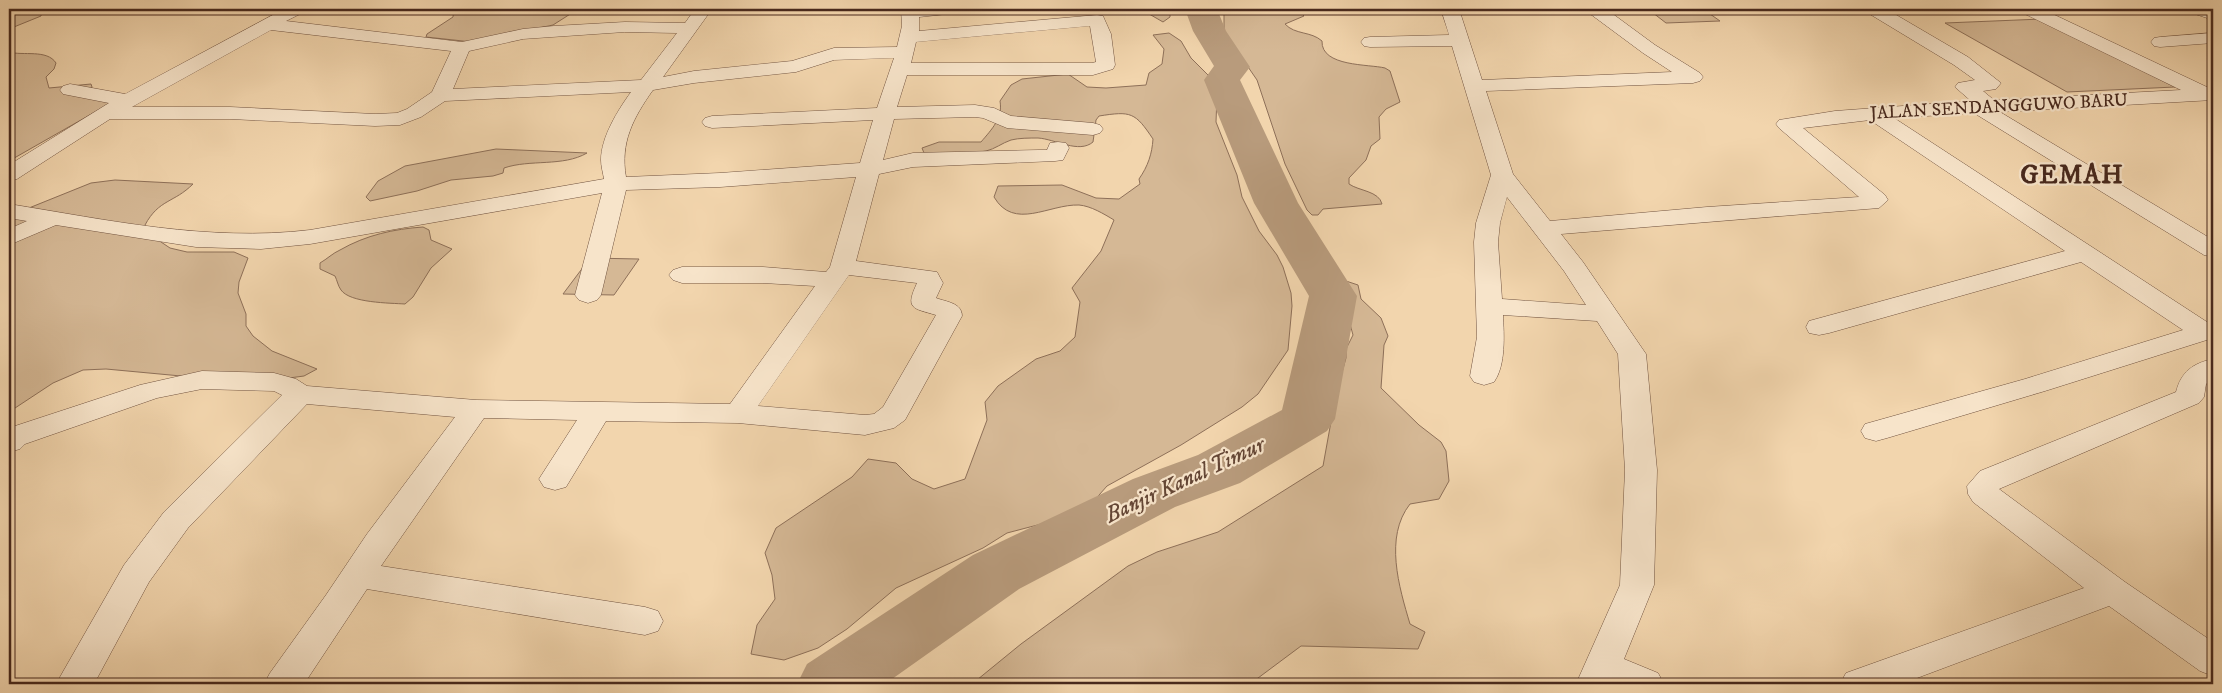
<svg xmlns="http://www.w3.org/2000/svg" width="2222" height="693" font-family="'IM FELL DW Pica',serif">
<rect width="100%" height="100%" fill="#f2d5ad"/>
<filter id="stains"><feTurbulence type="fractalNoise" baseFrequency=".004" numOctaves="4"/><feColorMatrix values="0 0 0 0 .2 0 0 0 0 .09 0 0 0 0 .02 0 0 0 .5 -.17"/></filter>
<radialGradient id="worn" r=".72"><stop offset=".6" stop-color="#630" stop-opacity="0"/><stop offset="1" stop-color="#630" stop-opacity=".3"/></radialGradient>
<g fill="#d5b895" stroke="#8e7059">
<path d="M9,9L42,11L41,16L9,29Z"/>
<path d="M454,9H574L575,11L553,25L472,42L426,37L427,34L453,17Z"/>
<path d="M1144,9H1170V17L1163,22L1144,11Z"/>
<path d="M1224,9H1293L1299,11L1304,16L1285,24C1295,35 1311,31 1322,41C1321,67 1369,64 1385,68L1390,71L1400,102L1386,109L1379,117L1380,139L1371,146L1366,160L1349,178V184C1359,191 1379,191 1382,204L1323,209L1318,215H1312L1307,210L1285,164L1257,80L1224,32Z"/>
<path d="M1648,9H1703L1720,21L1666,23Z"/>
<path d="M2042,19L2175,87L2067,92L1945,23Z"/>
<path d="M1169,33L1181,41L1191,58L1209,76L1217,96L1216,122L1237,175L1242,197L1259,231L1277,255L1283,267L1291,293L1292,306L1288,350L1258,394L1242,407L1181,445L1107,486L1092,503L1068,517L1007,533L983,548L896,588L847,629L818,648L784,660L751,654L757,625L775,599L772,575L765,553L776,528L852,477L868,459L896,463L912,479L934,489L965,479L987,420L985,402L998,386L1036,359L1060,351L1075,337L1080,302L1072,288L1101,251L1114,220C1104,214 1091,206 1079,205C1049,204 1014,231 994,197L998,186L1062,185L1096,198L1119,199L1140,184L1139,179C1148,166 1152,154 1153,139C1135,112 1131,111 1099,116L1096,120L1093,142C1079,154 1055,139 1038,138C1029,138 1019,138 1011,140C1002,143 995,149 986,151C966,155 944,153 924,153L922,148L939,142H981C992,129 1003,118 1000,101L1011,85L1022,79L1068,74L1087,87L1106,88L1146,85L1149,73L1162,64L1164,49L1153,35Z"/>
<path d="M9,52C23,56 47,49 56,63L54,69L46,77L49,88L91,84L92,87L90,91L115,103L95,112L9,161Z"/>
<path d="M496,149L587,153C563,167 530,159 504,168L503,173L493,176L451,180L417,191L370,201L366,197L378,181L405,166Z"/>
<path d="M115,180L193,184C174,203 159,199 145,225L149,234L170,248L187,252H234L248,258L239,282L238,293L246,314V326L253,336L272,351L317,369L304,376L289,378L181,376L106,369L83,370L53,383L9,412V213L14,214L91,183Z"/>
<path d="M423,227L429,230L431,240L452,249L431,268L413,297L405,304C390,303 350,303 341,290C338,286 337,280 335,276L320,269V263C327,259 333,253 340,250C366,235 394,229 423,227Z"/>
<path d="M590,258L639,259L614,295L563,294Z"/>
<path d="M1346,281L1358,285L1361,299L1381,318L1388,336L1384,345L1381,388L1419,425L1441,442L1446,451L1449,481L1439,499L1410,504C1384,537 1399,587 1410,624L1425,632L1418,649L1301,646L1250,684H972L1021,644L1128,566L1157,552L1218,532L1323,466L1336,394L1346,358V349L1353,335L1342,295Z"/>
</g>
<g fill="none" stroke-linecap="round" stroke-linejoin="round">
<path fill="#b89b7c" fill-rule="evenodd" d="M1185,9H1217L1226,31L1250,67L1240,80L1298,203L1357,296L1335,419L1327,431L1240,483L1175,507L1019,589L885,684H797L807,664L973,555L1133,479L1198,455L1282,410L1309,296L1254,203L1204,80L1214,66L1193,31Z"/>
<g stroke="#725441" stroke-width="1">
<g id="minor">
<path d="M284,9H305L302,13L286,21L462,42L523,29L554,26L625,22L685,23L695,9H712L663,77L694,71L792,61L834,48L897,47L902,26L901,9H959L956,13L919,17V31L1097,15L1103,16L1111,34L1115,65L1113,69L1093,75H907L897,107L975,105L994,108L1011,116L1093,123L1100,125L1103,129L1100,133L1093,135L1007,128L983,118L975,117L894,119L883,160L913,153L1039,150H1047L1050,143L1058,142L1066,143L1069,148L1063,160L1055,161L913,167L879,174L856,261L937,272L943,283L936,298C947,302 962,303 962,316L905,420L894,428L865,435L738,423L606,421L566,487L555,490L544,487L539,479L577,420L484,418L381,566L645,607L658,611L663,621L658,631L645,635L367,589L304,684H264L270,673L326,595L367,534L455,417L307,404L188,528L149,582L94,684H56L124,565L164,512L282,395L274,391L202,389L157,398L25,444L20,449L9,452V428L140,385L202,371L274,373L296,379L307,386L476,400L730,404L815,286L763,283H682L673,280L669,275L673,270L682,267H763L826,272L830,267L856,177L720,187L626,190L601,295L597,300L588,303L579,300L575,295L602,193L310,244L261,249L196,247L56,225L9,245V229L27,221L9,218V204C108,220 208,242 310,230L604,179C603,173 601,166 601,160C601,137 618,110 631,92L445,101L421,117L400,125L375,126L230,119H110L17,179L9,181V165L109,103L63,94L60,90L63,86L70,84L125,94ZM1090,26L1096,62L1092,63H911L916,42ZM271,30L451,51L432,92L407,109L397,113L375,114L230,107H132ZM625,32L677,33L641,80L453,89L469,51L523,39ZM894,58L877,108L712,116L705,118L702,122L705,126L712,128L873,120L860,163L720,173L626,177C620,143 633,118 653,90L694,83L796,72L834,60ZM849,275L917,283C905,309 912,308 936,315L883,407L874,414L865,415L758,406Z"/>
<path d="M1441,9H1459L1482,80L1672,72L1643,53L1589,13L1587,9H1606L1655,45L1700,73L1703,77L1700,81L1693,83L1486,91L1513,174L1550,221L1707,207L1859,197L1779,128L1776,124L1779,120L1835,111L1971,101L1955,87L1958,83L1975,80L1954,65L1868,13L1866,9H1886L1968,57L2001,83L1996,89L1983,91L1994,100L2181,90L2025,14L2022,10L2042,9L2209,88H2213V100L2000,112L2213,240V257L2204,255L1974,113L1894,118L2207,322L2213,321V338L2045,391L1887,438L1876,441L1865,438L1861,431L1865,424L2025,379L2183,330L2081,262L1829,333L1819,335L1809,333L1806,327L1809,321L2065,251L1870,120L1803,128L1885,195L1888,200L1879,208L1561,234L1583,262L1646,354L1657,470L1654,585L1624,659L1658,673L1664,684H1576L1620,585L1625,470L1618,354L1597,321L1503,315C1504,335 1506,365 1494,382L1484,385L1474,382L1470,376L1477,337L1474,242L1476,223L1491,175L1452,46L1370,47L1364,46L1361,42L1364,38L1370,37L1449,35ZM1507,197L1564,271L1586,305L1502,299L1498,242L1500,223Z"/>
<path d="M2189,9H2213V20L2192,13Z"/>
<path d="M2213,33V43L2160,47L2154,46L2151,42L2154,38L2160,37Z"/>
<path d="M2213,359V379L2206,384L2204,397L2199,403L1999,489L2125,582L2213,642V676L2200,671L2109,606L1901,684H1840L1846,673L2084,588L1973,502L1968,494L1967,486L1980,471L2176,392C2181,372 2193,363 2213,359Z"/>
</g>
</g>
<use href="#minor" fill="#f7e4ca" fill-rule="evenodd"/>
</g>
<g text-anchor="middle" dominant-baseline="central" stroke-width="4.5" stroke-linejoin="round" paint-order="stroke">
<g font-size="18" fill="#48291d" stroke="#f7e4ca">
<text transform="translate(1999 107) rotate(-3)">JALAN SENDANGGUWO BARU</text>
</g>
<g font-size="22" font-style="italic" fill="#644635" stroke="#f7e4ca">
<text transform="translate(1185 480) rotate(-25)">Banjir Kanal Timur</text>
</g>
<g font-size="26" font-weight="bold" letter-spacing="1" fill="#48291d" stroke="#f7e4ca">
<text x="2072" y="175">GEMAH</text>
</g>
</g>
<rect width="2222" height="693" fill="none" stroke="#f2d5ad" stroke-width="30"/>
<rect x="10" y="10" width="2202" height="673" fill="none" stroke="#48291d" stroke-width="2.5"/>
<rect x="15" y="15" width="2192" height="663" fill="none" stroke="#48291d"/>
<rect width="100%" height="100%" filter="url(#stains)"/>
<rect width="100%" height="100%" fill="url(#worn)"/>
</svg>
